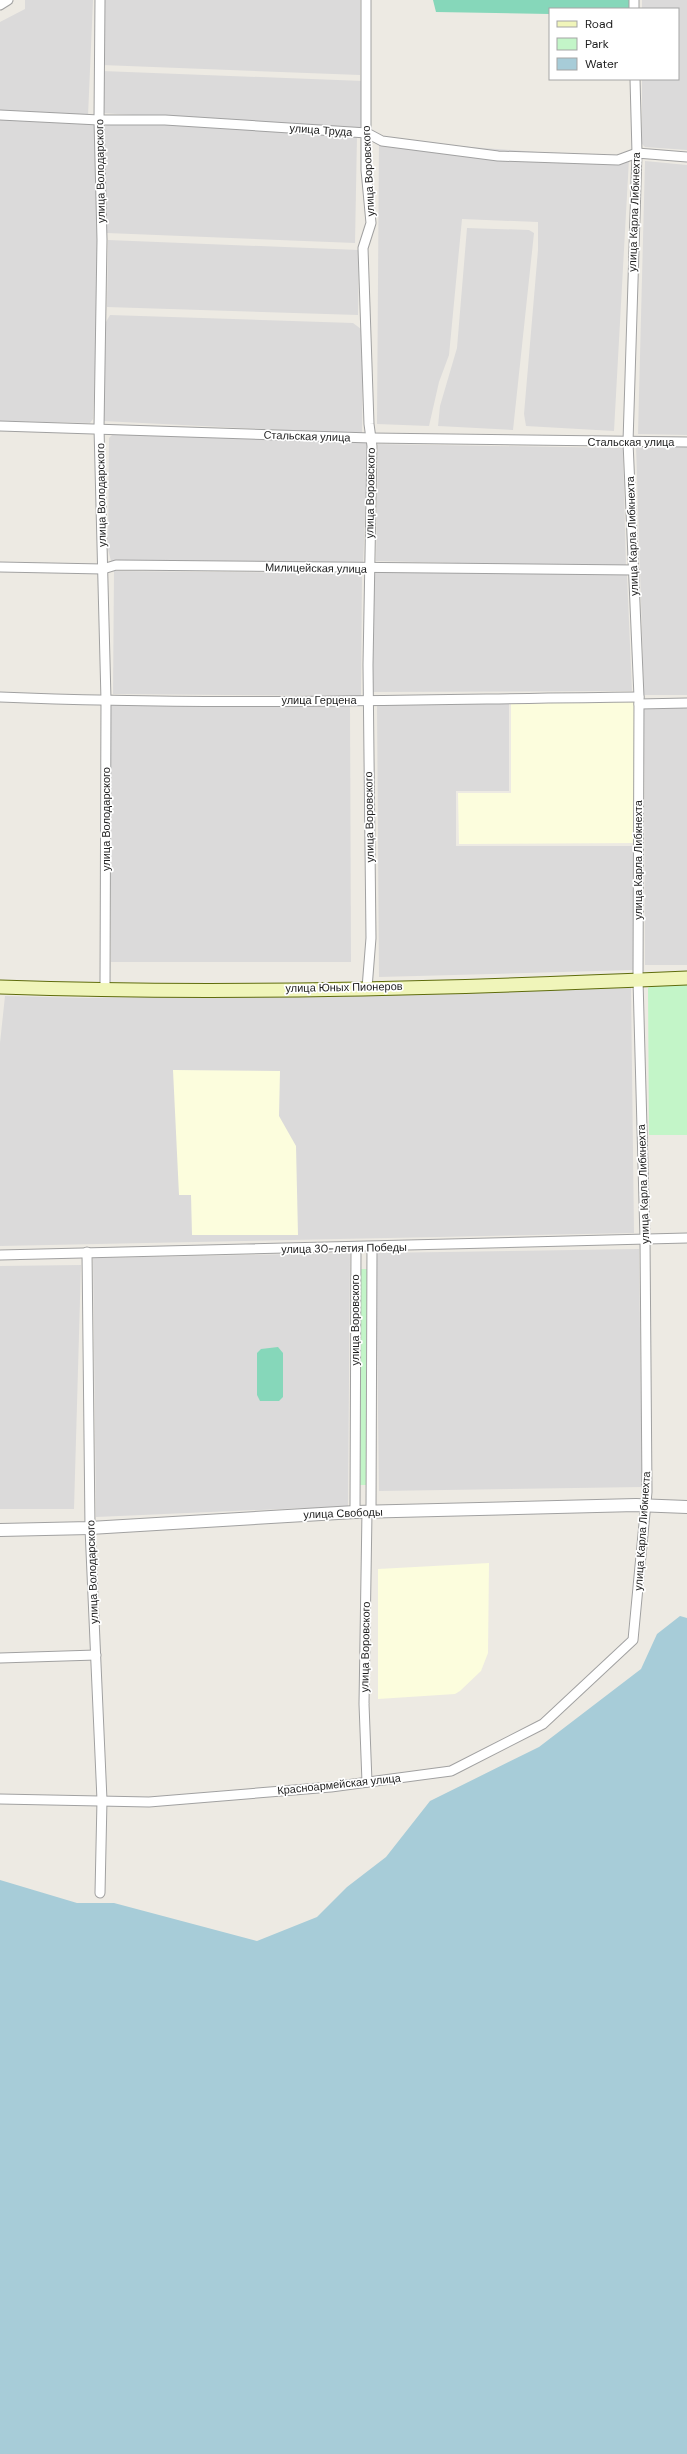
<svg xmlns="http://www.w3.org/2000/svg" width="687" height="2454" font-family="'DM Sans',sans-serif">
<rect width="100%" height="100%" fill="#edeae3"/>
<g fill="#dbdada">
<path d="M25,0H93L88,116L0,113V22L25,9Z"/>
<path d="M104,0H360V75L102,65Z"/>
<path d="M642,0H687V150L645,147L642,144V79H678V9H642Z"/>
<path d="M102,71L363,81L362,130L102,113Z"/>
<path d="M0,118L92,123L96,127L98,301L93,419L90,423L0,421Z"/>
<path d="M112,121L357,136L355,243L107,233L104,127Z"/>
<path d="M379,140L629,159L614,431L526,426L524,414L538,250V222L462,219L449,355L439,382L429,426L377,424Z"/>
<path d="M645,161L687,165V435L638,434Z"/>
<path d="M467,228L529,230L534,233L513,430L438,426L440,406L457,348Z"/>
<path d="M108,240L359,250L358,315L107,307Z"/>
<path d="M110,315L353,323L361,329L363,335L362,434L103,421L106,322Z"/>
<path d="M114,433L364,441L368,445L363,566L111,561L108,549L109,444V438Z"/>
<path d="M378,444L623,448L626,567L376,561Z"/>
<path d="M636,446H687V695H644Z"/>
<path d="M114,571L362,573L361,696L113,694Z"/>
<path d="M374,571L627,575L632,691L371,692Z"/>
<path d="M509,701V791H456V846H633V970L379,977L377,704Z"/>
<path d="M111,705H350L351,962H111Z"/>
<path d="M644,708H687V965H645Z"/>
<path d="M631,988L634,1233L0,1246V1043L5,996L88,998Z"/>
<path d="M639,1249L642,1487L379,1491L376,1253Z"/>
<path d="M350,1253L348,1508H305L96,1517L93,1258Z"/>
<path d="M81,1265L74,1509H0V1266Z"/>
</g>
<g fill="#fcfddd">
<path d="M511,702H635V843L459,844L458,793H511Z"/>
<path d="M173,1070L280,1071L279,1116L296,1146L298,1235H192L191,1195H179Z"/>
<path d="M489,1563L488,1653L481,1671L460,1691L455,1694L378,1699V1569Z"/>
</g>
<g fill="#c3f5c8">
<path d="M687,983V1135H649L648,988L651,986Z"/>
<path d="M360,1269H369L368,1485H360Z"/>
</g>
<g fill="#86d7ba">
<path d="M433,0H632V9H550V14L436,12Z"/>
<path d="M278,1347L283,1353V1397L279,1401H260L257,1395V1353L261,1349Z"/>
</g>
<path fill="#a7ccd8" d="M680,1616L687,1618V2454H0V1880L77,1903H114L257,1941L317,1917L347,1887L386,1857L430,1801L539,1747L641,1669L657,1634Z"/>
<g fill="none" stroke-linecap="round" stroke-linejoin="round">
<g stroke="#a1a1a1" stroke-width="11">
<g id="minor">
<path d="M100,0L99,120L102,240L99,428L106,700L105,990"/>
<path d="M366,0V170L371,223L363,248L369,424L372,446L368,665L371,938L367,988"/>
<path d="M634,0V9"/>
<path d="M0,5L8,0"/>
<path d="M0,115L99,120H165L367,133L382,141L498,156L618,160L637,153L687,157"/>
<path d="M0,426L371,438L687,442"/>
<path d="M0,567L103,569L116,565L634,570"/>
<path d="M0,697C213,706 426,699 639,697"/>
<path d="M639,704L687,703"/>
<path d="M87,1252L90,1528L102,1800L100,1893"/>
<path d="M0,1255L687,1238"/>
<path d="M355,1512L356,1248"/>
<path d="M371,1512L372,1247"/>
<path d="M0,1658L96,1655"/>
<path d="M367,1782L364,1704L367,1512"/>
<path d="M0,1799L149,1802L331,1787L451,1771L543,1724L633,1640L647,1492L645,1239L638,980L639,697L628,442L637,153L635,79"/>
</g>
</g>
<g stroke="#a1a1a1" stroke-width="14">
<path id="tertiary" d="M0,1530L90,1528L355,1512L636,1505L687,1507"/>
</g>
<g stroke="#5f6c0c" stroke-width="15">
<path id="secondary" d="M0,987C228,995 459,988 687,978"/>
</g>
<use href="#minor" stroke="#fff" stroke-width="9"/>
<use href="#tertiary" stroke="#fff" stroke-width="12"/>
<use href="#secondary" stroke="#f0f5ba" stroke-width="13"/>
</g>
<g text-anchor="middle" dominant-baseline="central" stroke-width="3.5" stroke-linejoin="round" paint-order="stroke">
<g font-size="11" fill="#1d1d1d" stroke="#fff">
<text transform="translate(321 130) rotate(4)">улица Труда</text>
<text transform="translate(100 171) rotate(-91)">улица Володарского</text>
<text transform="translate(368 171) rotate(-93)">улица Воровского</text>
<text transform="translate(634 212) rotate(-88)">улица Карла Либкнехта</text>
<text transform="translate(307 436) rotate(2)">Стальская улица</text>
<text x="631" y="442">Стальская улица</text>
<text transform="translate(370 493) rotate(-89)">улица Воровского</text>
<text transform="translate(101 495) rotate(-91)">улица Володарского</text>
<text transform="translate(632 536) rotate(-92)">улица Карла Либкнехта</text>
<text transform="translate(316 568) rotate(1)">Милицейская улица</text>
<text x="319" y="700">улица Герцена</text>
<text transform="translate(369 817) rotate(-91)">улица Воровского</text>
<text transform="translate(106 819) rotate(-90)">улица Володарского</text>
<text transform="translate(638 860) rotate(-90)">улица Карла Либкнехта</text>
<text transform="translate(344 987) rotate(-1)">улица Юных Пионеров</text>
<text transform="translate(643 1184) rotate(-92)">улица Карла Либкнехта</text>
<text transform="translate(344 1248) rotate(-1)">улица 30-летия Победы</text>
<text transform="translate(355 1320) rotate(-90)">улица Воровского</text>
<text transform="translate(343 1513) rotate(-2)">улица Свободы</text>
<text transform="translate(642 1531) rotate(-86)">улица Карла Либкнехта</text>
<text transform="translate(92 1572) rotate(-92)">улица Володарского</text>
<text transform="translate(365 1647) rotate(-89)">улица Воровского</text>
<text transform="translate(339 1784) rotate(-6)">Красноармейская улица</text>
</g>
</g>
<rect x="549" y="8" width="130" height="72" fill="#ffffff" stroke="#a5a5a5"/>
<rect x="557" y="21" width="20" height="6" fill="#f0f5ba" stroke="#a5a5a5"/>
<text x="585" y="28" font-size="12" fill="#1d1d1d">Road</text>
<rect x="557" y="38" width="20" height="12" fill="#c3f5c8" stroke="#a5a5a5"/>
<text x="585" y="48" font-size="12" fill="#1d1d1d">Park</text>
<rect x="557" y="58" width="20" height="12" fill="#a7ccd8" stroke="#a5a5a5"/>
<text x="585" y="68" font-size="12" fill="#1d1d1d">Water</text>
</svg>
